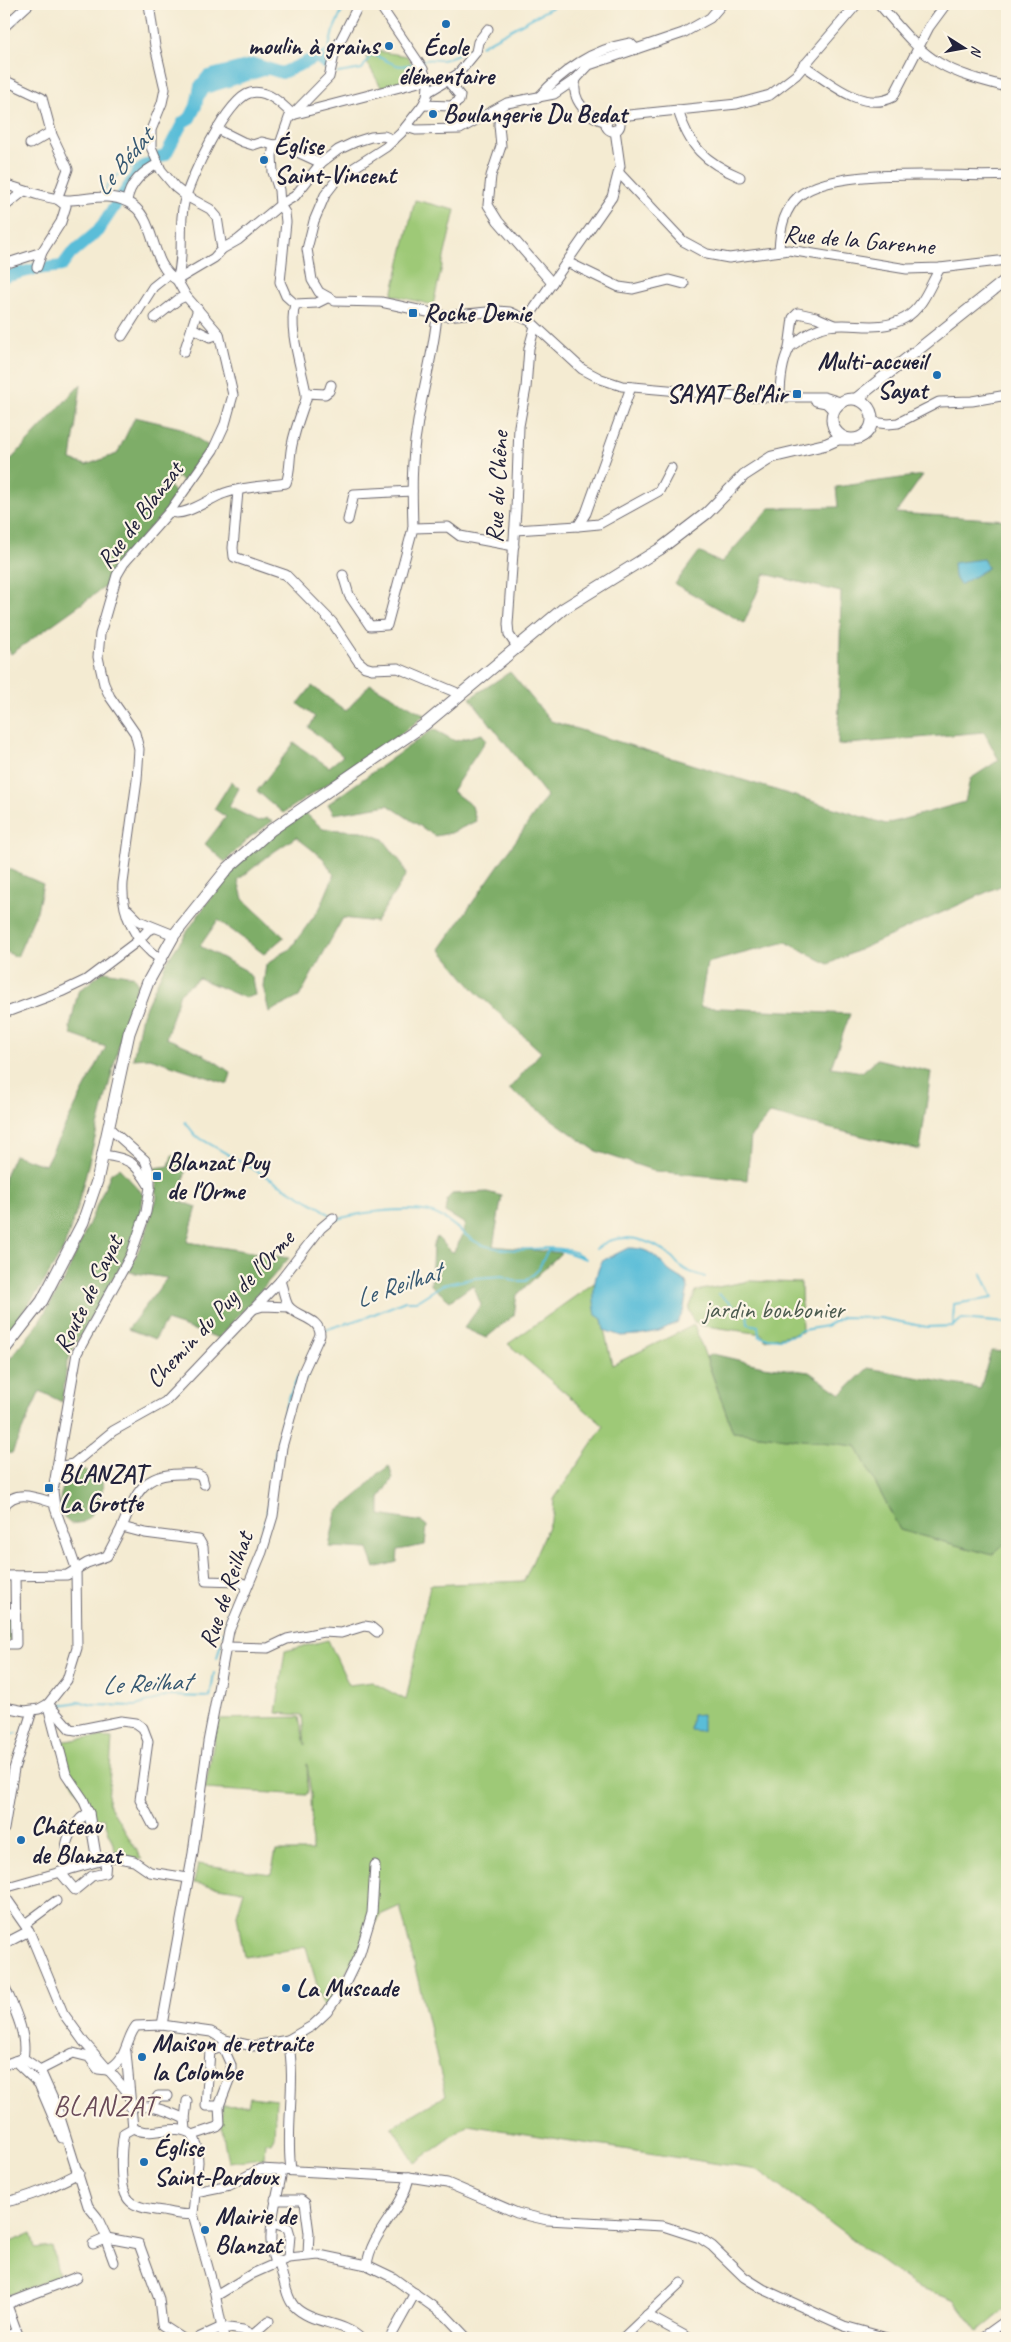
<svg xmlns="http://www.w3.org/2000/svg" width="1011" height="2342" font-family="Caveat,sans-serif">
<rect width="100%" height="100%" fill="#fcf5e5"/>
<filter id="ink" filterUnits="userSpaceOnUse"><feTurbulence type="fractalNoise" baseFrequency=".02" numOctaves="2"/><feDisplacementMap in="SourceGraphic" scale="10" xChannelSelector="R" yChannelSelector="G"/><feConvolveMatrix kernelMatrix="1 2 1 2 8 2 1 2 1" color-interpolation-filters="sRGB"/></filter>
<filter id="wash" filterUnits="userSpaceOnUse"><feTurbulence type="fractalNoise" baseFrequency=".0096" numOctaves="4" result="noise"/><feDisplacementMap in="SourceGraphic" scale="20" xChannelSelector="R" yChannelSelector="G"/><feGaussianBlur stdDeviation="1.12" result="paint"/><feColorMatrix in="noise" values="0 0 0 0 0 0 0 0 0 0 0 0 0 0 0 0 0 1.4 0 .05"/><feComposite in="paint" operator="in"/></filter>
<g filter="url(#wash)">
<rect width="100%" height="100%" fill="#f4ebd2"/>
<g fill="#9ec977" stroke="#607659">
<path d="M364,49L407,56L416,71C411,83 393,84 381,87L368,64Z"/>
<path d="M415,200L455,210L433,305L392,295Z"/>
<path d="M750,1281L801,1283L802,1332L765,1340L762,1334L699,1325L693,1321L689,1309L696,1291Z"/>
<path d="M594,1283L612,1365L694,1325L733,1432L856,1446L900,1530L993,1555L1007,1541V2308L978,2332L955,2301L912,2284L758,2170L468,2125L415,2163L392,2127L446,2095L400,1906L380,1915L324,2009L306,1947L244,1957L237,1915L244,1891L194,1883L198,1864L271,1874L276,1851H312L311,1795L307,1763L308,1792L306,1795L205,1789L218,1719L299,1717L305,1745L302,1715L276,1713L285,1651L328,1640L349,1685L372,1682L406,1700L430,1585L524,1581L553,1515L554,1499L604,1426L508,1344Z"/>
<path d="M9,1616L12,1619V1640L4,1641V1617Z"/>
<path d="M93,1737L112,1738L108,1803L142,1859L117,1856L104,1818L93,1820L68,1774L59,1742Z"/>
<path d="M250,2097L276,2100L274,2136L271,2143L265,2142L264,2158L228,2162L222,2129V2106L248,2105Z"/>
<path d="M31,2233L35,2249L52,2247L60,2280L56,2282L54,2278L9,2295L4,2281V2245Z"/>
</g>
<g fill="#7ead68" stroke="#506852">
<path d="M81,384L71,460L86,465L117,454L135,417L181,428L210,447L184,482L177,477L169,487L176,493L163,514L120,560L109,584L11,654L4,642V467Z"/>
<path d="M923,475L896,513L1007,520V883L828,964L786,942L707,963L700,1007L850,1014L831,1067L862,1072L877,1059L931,1072L920,1150L770,1114L751,1136L747,1180L655,1171L596,1151L509,1089L541,1052L475,991L440,949L547,796L470,698L510,672L551,721L886,824L965,802L970,779L999,760L984,732L838,745L841,592L765,574L744,623L675,584L699,552L721,563L770,508L838,507L836,487Z"/>
<path d="M370,684L425,715L390,743L283,813L257,791L294,743L329,767L343,756L309,728L315,717L298,704L312,686L346,711Z"/>
<path d="M433,729L455,741L482,734L486,740L452,791L472,806L476,821L451,833L435,836L388,805L334,814L328,804Z"/>
<path d="M231,782L239,788L229,807L258,821L267,818L273,821L250,837L225,862L205,844L226,817L214,809Z"/>
<path d="M304,812L323,829L362,831L383,839L403,865L406,875L376,922L343,918L299,997L269,1012L263,986L266,965L282,953L290,949L320,908L334,875L323,858L296,837L272,853L238,880L243,899L284,937L264,954L218,920L200,946L245,970L252,978L255,995L245,998L199,978L180,993L166,1038C192,1048 209,1056 231,1073L228,1084L150,1058L133,1059L142,1015L167,961L220,884L240,860Z"/>
<path d="M4,867L43,884L37,911L17,957L4,951Z"/>
<path d="M104,971L133,976L138,984L127,1014L75,1216L63,1250L41,1287L4,1338V1178L14,1155L45,1165L106,1047L72,1035L70,1027L78,992Z"/>
<path d="M172,1155L187,1162L180,1201L197,1207L187,1242L289,1258L219,1338L166,1321L155,1339L128,1329L167,1278L129,1272L146,1233L157,1198L155,1168L169,1166Z"/>
<path d="M119,1168L143,1194L141,1214L129,1252L74,1346L67,1364L62,1402L40,1391L12,1453L4,1454V1366L36,1327L63,1283L111,1173Z"/>
<path d="M487,1192L502,1196L493,1246L561,1253L517,1295L514,1315L486,1338L464,1328L481,1305L473,1285L450,1301L431,1285L433,1245L437,1237L453,1253L462,1237L465,1224L445,1212L447,1199L452,1194Z"/>
<path d="M991,1351L1007,1352V1541L993,1555L900,1530L856,1446L733,1432L706,1357L713,1354L763,1366L809,1372L841,1394L868,1368L980,1389Z"/>
<path d="M389,1466L393,1478L380,1498V1515L422,1522L427,1526L425,1545L398,1550L397,1562L375,1568L368,1549L329,1547L336,1513L360,1493L378,1474Z"/>
<path d="M81,1468L102,1480C105,1494 95,1515 83,1522C80,1523 74,1523 71,1524C50,1509 62,1478 81,1468Z"/>
</g>
<g fill="#5abdd8" stroke="#3e708a">
<path d="M983,559L988,568L960,585L954,576L953,563Z"/>
<path d="M628,1248C650,1248 655,1256 669,1271C674,1275 681,1278 686,1282L688,1288L683,1312L678,1322L659,1331L638,1335L621,1336L604,1330L602,1319L596,1315C592,1296 593,1279 602,1261Z"/>
<path d="M702,1714V1731L690,1730L692,1715Z"/>
</g>
<g fill="none" stroke-linecap="round" stroke-linejoin="round">
<g stroke="#5abdd8" stroke-width="2">
<path d="M481,46L558,4"/>
<path d="M317,57L328,51L333,31L345,4"/>
<path d="M422,61C430,57 439,62 446,59C456,55 464,51 474,48"/>
<path d="M338,73L362,69L371,55C388,57 393,72 415,63"/>
<path d="M104,193C108,179 129,164 144,166"/>
<path d="M185,1122L196,1136L321,1208L330,1215"/>
<path d="M336,1220C357,1212 402,1208 424,1211C444,1213 459,1232 476,1242C483,1246 494,1248 502,1249C527,1253 564,1240 584,1258"/>
<path d="M596,1249C619,1229 651,1239 672,1257C675,1261 679,1265 683,1268C689,1273 698,1274 705,1277"/>
<path d="M719,1294L740,1312H747L748,1324L758,1326L759,1336C772,1341 784,1338 797,1334L799,1331L826,1326L843,1317L880,1318L927,1327L953,1326L962,1319L1007,1323"/>
<path d="M953,1325L954,1304L993,1298L982,1274"/>
<path d="M321,1331L367,1317L405,1301H417L442,1285L475,1278L503,1276L515,1281H526L538,1270L548,1250L563,1251L586,1259"/>
<path d="M305,1379L316,1354"/>
<path d="M278,1441L285,1408L298,1376"/>
<path d="M272,1476L276,1450"/>
<path d="M267,1513L272,1486"/>
<path d="M263,1526L265,1521"/>
<path d="M254,1554L260,1534"/>
<path d="M248,1571L251,1564"/>
<path d="M225,1625L232,1604"/>
<path d="M223,1635V1632"/>
<path d="M217,1658L221,1643"/>
<path d="M61,1705L78,1702L94,1705L136,1706L167,1696L210,1697L214,1673"/>
<path d="M4,1736L17,1733"/>
</g>
<g stroke="#5abdd8" stroke-width="12">
<path d="M199,95L205,88L267,69"/>
<path d="M4,277L36,269L62,266L71,254L98,231L136,175L144,166L166,154L183,122L190,118L196,106L200,86L208,76L254,64L282,73L317,57L325,63"/>
</g>
</g>
</g>
<g filter="url(#ink)">
<g fill="none" stroke-linecap="round" stroke-linejoin="round">
<g stroke="#6c6870" stroke-width="11">
<g id="minor">
<path d="M149,4L155,46L165,89L162,103L151,130V147L161,170L176,188L186,196L210,209L217,217L222,249"/>
<path d="M379,4L423,69L428,85L427,97L423,105L401,133L386,147L338,178L325,195L314,221L307,249L312,280L319,292L335,301L381,302L446,316L497,311L510,312L530,321L582,369L601,379L622,386L748,397H824L840,402"/>
<path d="M879,4C897,24 915,49 939,63C959,75 984,81 1007,87"/>
<path d="M4,27L29,4"/>
<path d="M803,65C828,81 862,113 893,97L929,27L946,4"/>
<path d="M576,79C570,101 588,117 607,122"/>
<path d="M4,80L42,98L52,135L68,169L57,199"/>
<path d="M428,92L458,74L476,52L478,42L488,29"/>
<path d="M538,98C564,69 592,50 630,43L636,49"/>
<path d="M423,105L451,106L459,101L460,96L448,81"/>
<path d="M500,107L499,125L501,146L491,176L488,205L498,221L552,283"/>
<path d="M678,110C689,147 705,162 740,177"/>
<path d="M296,114L427,80"/>
<circle cx="613" cy="124" r="7"/>
<path d="M618,120L629,115L737,104L770,95L796,75L857,4"/>
<path d="M406,127L416,130L460,129L507,103L554,94L576,79L589,65L683,33L710,18L722,4"/>
<path d="M217,129L243,142L253,145L262,142L274,145"/>
<path d="M30,144L51,132"/>
<path d="M280,144L321,163"/>
<path d="M620,174L683,241L707,254L729,258L789,250L907,269L940,268L1007,260"/>
<path d="M4,184C23,190 46,199 67,200C87,200 108,192 127,202C158,216 148,264 177,280"/>
<path d="M127,201C129,184 143,171 158,164"/>
<path d="M4,207L24,191"/>
<path d="M779,251C780,232 782,216 794,201C824,163 961,179 1007,175"/>
<path d="M11,262L42,252L61,222L66,206L57,199"/>
<path d="M567,262L619,287L633,289L669,280L684,284"/>
<path d="M37,267L42,252"/>
<path d="M177,280L214,258L222,249L238,240L280,205L295,196L321,163L338,150L355,142L371,137L384,136L394,140"/>
<path d="M177,280C185,255 178,228 184,203C189,180 227,99 250,93C267,89 282,104 293,115"/>
<path d="M327,298L317,303L295,304L286,296L280,282L286,222L285,213L280,205L279,190L273,172L272,156L274,145L280,144L289,118L329,77L335,51L359,4"/>
<path d="M295,304C288,331 301,365 306,393"/>
<path d="M155,318L179,299L186,296"/>
<path d="M527,319L612,197L620,166L615,130"/>
<path d="M192,328L210,337L219,334"/>
<path d="M122,336L153,287L168,275"/>
<path d="M789,348L793,318L798,313L816,317L834,325"/>
<path d="M184,352L198,309"/>
<path d="M780,398C780,383 782,363 789,349C790,346 794,344 797,342C834,308 868,339 905,318C923,308 930,285 940,268"/>
<path d="M816,401L826,403L833,410"/>
<path d="M872,422L888,424L898,423L939,402L972,401L1007,395"/>
<path d="M238,491L233,548L234,557L286,575L332,622L358,661L365,667L372,669L398,668L455,692L459,696"/>
<path d="M170,511C181,519 208,500 220,495C237,487 267,486 286,483C291,470 289,458 292,445C295,429 301,414 306,399V393L325,394L329,391L331,385"/>
<path d="M348,520L354,494L412,491"/>
<path d="M578,526L599,524L659,491L671,468"/>
<path d="M413,528C412,494 411,461 417,428C422,390 434,353 437,315"/>
<path d="M515,530L578,526L586,513L631,387"/>
<path d="M343,575L349,595L370,626L387,625L413,528L448,527L460,536L514,546"/>
<path d="M518,648L509,635L508,624L516,510L519,426L526,388L529,348L535,326"/>
<path d="M128,910L139,921L174,935"/>
<path d="M160,959C135,943 121,912 123,883L137,780L139,749L135,733L110,697L104,684L98,657L100,634L117,575L124,563L170,511L213,450L225,424L233,395L219,334L186,296L177,280"/>
<path d="M4,1013L63,991L86,980L139,940L148,930L154,928"/>
<path d="M103,1155C130,1158 136,1163 150,1187"/>
<path d="M253,1309L263,1306L289,1307"/>
<path d="M57,1467L73,1464L113,1431L165,1402L280,1281L321,1228L333,1218"/>
<path d="M55,1480L69,1472L76,1464"/>
<path d="M4,1506C16,1488 37,1498 54,1503"/>
<path d="M122,1527C135,1496 141,1474 179,1474C188,1474 195,1472 202,1477L204,1484"/>
<path d="M4,1576L67,1575L87,1563L107,1556L122,1527L145,1533L199,1540L203,1547L206,1581L239,1582L247,1585"/>
<path d="M4,1614L16,1612"/>
<path d="M4,1644H16L15,1576"/>
<path d="M225,1647L268,1648L287,1639L323,1632L341,1633L364,1626L371,1627L377,1632"/>
<path d="M48,1704L70,1729L76,1730L121,1721L136,1723L143,1728L148,1741L140,1800L153,1825"/>
<path d="M48,1706L66,1774L83,1799L89,1813L97,1861"/>
<path d="M4,1707L25,1711L39,1709L48,1704L67,1680L77,1648L76,1568L55,1508L53,1491L57,1467L77,1353L131,1255L146,1212L150,1187V1174L145,1160L109,1128"/>
<path d="M4,1829L14,1769L32,1711"/>
<path d="M68,1870C67,1863 66,1856 66,1849C66,1837 78,1817 89,1813"/>
<path d="M60,1872L75,1890L92,1876L105,1873L106,1859"/>
<path d="M4,1888L114,1857L134,1861L150,1872L188,1878"/>
<path d="M4,1895L29,1931L63,2013L84,2042L125,2089L129,2097"/>
<path d="M25,1924L56,1901"/>
<path d="M4,1944L29,1931"/>
<path d="M4,1985C13,2006 28,2035 23,2058"/>
<path d="M162,2025L193,1853L208,1742L229,1631L262,1552L273,1516L282,1447L303,1372L320,1335C320,1318 299,1318 289,1307C285,1302 283,1288 280,1281"/>
<path d="M288,2040C297,2083 285,2127 291,2170"/>
<path d="M126,2052L133,2128"/>
<path d="M15,2061L39,2084L62,2138"/>
<path d="M4,2065L23,2058L40,2070L73,2053L89,2057L98,2069L107,2070"/>
<path d="M40,2070L57,2108L88,2206L97,2217L107,2238L139,2244L159,2299L162,2325L182,2338"/>
<path d="M107,2070C129,2058 124,2042 136,2026L162,2025L211,2032L225,2040L253,2046L288,2040L312,2026L327,2012L342,1990L360,1953L372,1913L375,1865"/>
<path d="M130,2106C151,2105 166,2110 185,2119L186,2130"/>
<path d="M152,2106L158,2096H168"/>
<path d="M219,2106H206L210,2051L223,2047"/>
<path d="M185,2119L187,2101"/>
<path d="M133,2128C151,2139 174,2121 193,2135L197,2145L198,2162L193,2214L214,2289L224,2338"/>
<path d="M133,2128L124,2133C121,2148 118,2190 130,2201C137,2208 153,2210 163,2211C172,2213 183,2216 193,2214"/>
<path d="M193,2135L217,2127L220,2124L219,2106L231,2075V2065L223,2047L225,2040"/>
<path d="M195,2192L230,2185L260,2169L409,2177L447,2183L517,2213L547,2220L663,2226L700,2238L712,2246L744,2277L763,2289L844,2326L887,2338"/>
<path d="M275,2200H301L305,2203L309,2233L308,2255"/>
<path d="M4,2202C30,2198 55,2185 79,2173"/>
<path d="M273,2223L288,2228L290,2235L288,2258"/>
<path d="M93,2244L107,2238V2243L114,2262"/>
<path d="M278,2262C284,2275 285,2296 294,2306C311,2324 343,2321 360,2338"/>
<path d="M275,2263C264,2234 278,2199 282,2170"/>
<path d="M367,2265C371,2232 403,2210 409,2177"/>
<path d="M216,2296L252,2274L288,2258L319,2255L367,2265L392,2277L446,2316L467,2338"/>
<path d="M4,2297L19,2338"/>
<path d="M7,2304L77,2277"/>
<path d="M647,2315L689,2338"/>
<path d="M4,2337L17,2332"/>
<path d="M198,2338L222,2327L243,2330L253,2335L269,2321"/>
<path d="M390,2338L415,2293"/>
<path d="M623,2338L681,2283"/>
<path d="M982,2338L1007,2320"/>
</g>
</g>
<g stroke="#6c6870" stroke-width="13">
<g id="major">
<path d="M856,399L1007,279"/>
<circle cx="852" cy="419" r="20"/>
<path d="M4,1350L42,1301L83,1222L97,1181L129,1033L148,982L174,935L228,868L271,830L424,725L563,609L660,549L707,513L744,475L772,457L827,444L838,439H848"/>
</g>
</g>
<use href="#minor" stroke="#fff" stroke-width="9"/>
<use href="#major" stroke="#fff" stroke-width="11"/>
</g>
</g>
<g fill="#1f6fb2" stroke="#fcf5e5" stroke-width="2">
<circle cx="446" cy="24" r="5"/>
<circle cx="389" cy="46" r="5"/>
<circle cx="433" cy="114" r="5"/>
<circle cx="264" cy="160" r="5"/>
<rect x="408" y="308" width="10" height="10" rx="2.5"/>
<circle cx="937" cy="375" r="5"/>
<rect x="792" y="389" width="10" height="10" rx="2.5"/>
<rect x="152" y="1171" width="10" height="10" rx="2.5"/>
<rect x="44" y="1483" width="10" height="10" rx="2.5"/>
<circle cx="21" cy="1840" r="5"/>
<circle cx="286" cy="1988" r="5"/>
<circle cx="142" cy="2057" r="5"/>
<circle cx="144" cy="2162" r="5"/>
<circle cx="205" cy="2230" r="5"/>
</g>
<g text-anchor="middle" dominant-baseline="central" stroke-width="4.5" stroke-linejoin="round" paint-order="stroke">
<g font-size="25" font-weight="bold" fill="#22223b" stroke="#fcf5e5" text-anchor="start">
<text x="379" y="46" text-anchor="end">moulin à grains</text>
<text x="446" y="47" text-anchor="middle">École<tspan x="446" dy="29">élémentaire</tspan></text>
<text x="443" y="114">Boulangerie Du Bedat</text>
<text x="274" y="146">Église<tspan x="274" dy="29">Saint-Vincent</tspan></text>
<text x="423" y="313">Roche Demie</text>
<text x="927" y="361" text-anchor="end">Multi-accueil<tspan x="927" dy="29">Sayat</tspan></text>
<text x="787" y="394" text-anchor="end">SAYAT Bel'Air</text>
<text x="167" y="1162">Blanzat Puy<tspan x="167" dy="29">de l'Orme</tspan></text>
<text x="59" y="1474">BLANZAT<tspan x="59" dy="29">La Grotte</tspan></text>
<text x="31" y="1826">Château<tspan x="31" dy="29">de Blanzat</tspan></text>
<text x="296" y="1988">La Muscade</text>
<text x="152" y="2043">Maison de retraite<tspan x="152" dy="29">la Colombe</tspan></text>
<text x="154" y="2148">Église<tspan x="154" dy="29">Saint-Pardoux</tspan></text>
<text x="215" y="2216">Mairie de<tspan x="215" dy="29">Blanzat</tspan></text>
</g>
<g font-size="25" fill="#22223b" stroke="#fcf5e5">
<text transform="translate(859 240) rotate(5)">Rue de la Garenne</text>
<text transform="translate(497 487) rotate(-87)">Rue du Chêne</text>
<text transform="translate(140 515) rotate(-53)">Rue de Blanzat</text>
<text transform="translate(88 1294) rotate(-64)">Route de Sayat</text>
<text transform="translate(220 1309) rotate(-47)">Chemin du Puy de l'Orme</text>
<text transform="translate(226 1590) rotate(-71)">Rue de Reilhat</text>
</g>
<g font-size="25" fill="#4d5c50" stroke="#fcf5e5">
<text x="774" y="1310">jardin bonbonier</text>
</g>
<g font-size="26" font-style="italic" fill="#365872" stroke="#fcf5e5">
<text transform="translate(123 162) rotate(-50)">Le Bédat</text>
<text transform="translate(398 1285) rotate(-19)">Le Reilhat</text>
<text transform="translate(146 1683) rotate(-3)">Le Reilhat</text>
</g>
<g font-size="28" letter-spacing="1" fill="#694a58" stroke="#fcf5e5">
<text x="105" y="2105">BLANZAT</text>
</g>
</g>
<rect width="1011" height="2342" fill="none" stroke="#fcf5e5" stroke-width="20"/>
<g transform="translate(964 48) rotate(101)" stroke="#fcf5e5" stroke-width="4" paint-order="stroke">
<path d="M0-4L9 19L0 12L-9 19Z" fill="#22223b"/>
<text y="-8" font-size="14" font-weight="bold" text-anchor="middle" fill="#22223b">N</text>
</g>
</svg>
